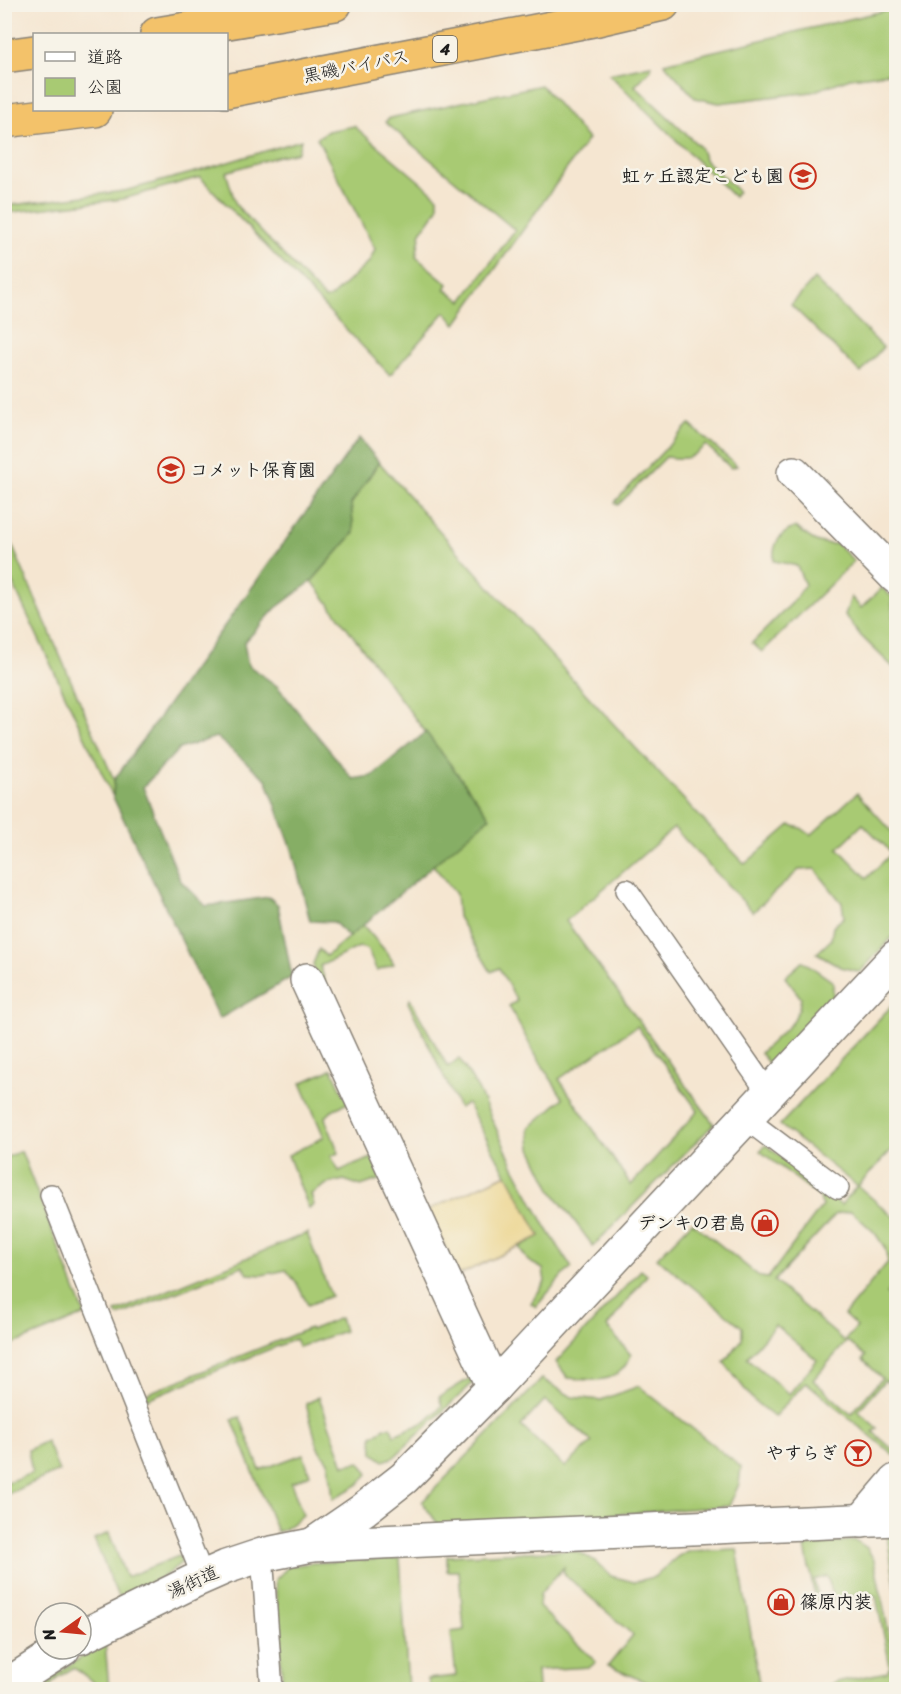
<svg xmlns="http://www.w3.org/2000/svg" width="901" height="1694" font-family="Sriracha,'Klee One',sans-serif">
<rect width="100%" height="100%" fill="#f7f3e8"/>
<filter id="ink" filterUnits="userSpaceOnUse"><feTurbulence type="fractalNoise" baseFrequency=".0167" numOctaves="2"/><feDisplacementMap in="SourceGraphic" scale="12" xChannelSelector="R" yChannelSelector="G"/><feConvolveMatrix kernelMatrix="1 2 1 2 8 2 1 2 1" color-interpolation-filters="sRGB"/></filter>
<filter id="wash" filterUnits="userSpaceOnUse"><feTurbulence type="fractalNoise" baseFrequency=".008" numOctaves="4" result="noise"/><feDisplacementMap in="SourceGraphic" scale="24" xChannelSelector="R" yChannelSelector="G"/><feGaussianBlur stdDeviation="1.35" result="paint"/><feColorMatrix in="noise" values="0 0 0 0 0 0 0 0 0 0 0 0 0 0 0 0 0 1.4 0 .05"/><feComposite in="paint" operator="in"/></filter>
<g filter="url(#wash)">
<rect width="100%" height="100%" fill="#f5e6d1"/>
<g fill="#a8ca73" stroke="#627348" stroke-width="1.5" fill-rule="evenodd">
<path d="M896,8V72L850,78L812,92L719,103L695,98L664,63Z"/>
<path d="M651,65V69L635,86L700,147L705,160L738,191L734,197L609,74Z"/>
<path d="M541,85L588,139L456,324L445,312L390,375L200,177L123,199L5,213V206L124,191L199,171L301,140L298,152L279,156L226,172L236,205L325,299L331,297L369,262L375,249L317,138L328,131L354,126L438,197V208L421,232L416,257L448,284L445,289L462,301L515,230L385,122L390,118Z"/>
<path d="M814,279L883,347L861,373L791,305Z"/>
<path d="M689,424L737,466L731,468L706,445C690,459 688,460 666,457L618,505L615,502Z"/>
<path d="M379,462C498,598 619,733 745,864L790,825L801,828L811,835L857,793L896,836V933L860,972L841,967L817,953L831,940L833,927L844,917L842,903L815,869L799,870L753,912L674,828L566,921L714,1124L593,1246L552,1191L531,1148L529,1128L563,1098L535,1054L509,1006L517,1001L499,968L491,972L458,917L456,894L433,865L489,817L312,581L354,533L351,504ZM863,824L892,853L867,878L838,848ZM637,1026L698,1111L631,1185L559,1079Z"/>
<path d="M796,527C812,540 816,544 837,544L854,561L762,652L752,643L792,603L805,585L797,566L774,561C772,543 780,533 796,527Z"/>
<path d="M5,529L114,780L113,797L5,567Z"/>
<path d="M882,588L892,597L893,618L896,621V663L893,667L861,636L845,615L851,597L861,608Z"/>
<path d="M363,925L388,954L394,964L377,971L367,949L359,947L320,966L325,981L319,984L313,964L319,949L326,956Z"/>
<path d="M803,961L833,982V998L771,1066L760,1053L793,1022L799,1008L801,998L785,977Z"/>
<path d="M410,999L448,1067L459,1058L478,1089L514,1167L546,1227L572,1268L562,1276L536,1307L531,1303L545,1282L543,1269L528,1261L519,1247L540,1236L467,1103L459,1108L408,1002Z"/>
<path d="M896,1001V1145L858,1186L896,1219V1282L886,1294L896,1303V1390L885,1380L858,1411L877,1428L873,1432L896,1452V1457L806,1382L774,1417L753,1400L724,1362L742,1340V1327L657,1258L692,1222L760,1277L768,1278L822,1206L820,1197L760,1151L766,1145L841,1205L857,1186L780,1125ZM851,1211L875,1233L885,1248L888,1262L844,1315L857,1327L844,1341L774,1281L836,1214ZM775,1325L817,1360L789,1394L747,1358ZM847,1341L865,1356L863,1360L882,1378L851,1414L813,1380Z"/>
<path d="M332,1069L348,1103L334,1109L325,1118L339,1153L331,1156L339,1171L372,1158L381,1179L361,1186L344,1180L327,1184L311,1194L314,1205L309,1209L288,1155L324,1137L301,1083Z"/>
<path d="M21,1151L85,1315L9,1346L4,1334L5,1158Z"/>
<path d="M307,1233L331,1296L308,1305L296,1282L286,1270L262,1275L248,1274L242,1266L118,1316L116,1312Z"/>
<path d="M641,1270L647,1275L607,1327L631,1355C619,1385 595,1381 568,1378L556,1362Z"/>
<path d="M340,1318L344,1331L299,1347L295,1339L147,1399L146,1394L310,1328L311,1330Z"/>
<path d="M475,1375L477,1379L394,1457L384,1461L373,1453L372,1436L385,1428L391,1427L394,1435L425,1422L442,1406L439,1397Z"/>
<path d="M542,1379L572,1397L601,1400L639,1386L741,1467L739,1484L729,1506L440,1527L422,1502ZM545,1400L592,1442L565,1467L521,1426Z"/>
<path d="M319,1397L344,1465L360,1462L368,1474L359,1484L333,1499L329,1463L318,1448L306,1404Z"/>
<path d="M240,1417L260,1470L303,1454L310,1474L291,1483L303,1515L286,1528L277,1532L232,1419Z"/>
<path d="M46,1441L59,1471L5,1495V1483L32,1473L28,1450Z"/>
<path d="M109,1533L126,1577L179,1556L182,1562L166,1575L118,1597L94,1539Z"/>
<path d="M887,1536H896V1590Z"/>
<path d="M855,1540L867,1548L874,1560L894,1659L896,1680L892,1686L872,1689H824L823,1688L836,1682L887,1672L890,1666L876,1596L866,1592L816,1603L805,1547ZM827,1576L833,1595L819,1599L814,1580Z"/>
<path d="M737,1549L760,1689H662L608,1666L633,1635L563,1573L564,1567L540,1594L539,1607L596,1662L590,1667L537,1670L538,1689H472L469,1686L430,1689L428,1679L456,1676L451,1632L464,1630L459,1571H447V1556L568,1550L578,1552L595,1561L611,1576L634,1582L654,1577L677,1557L687,1551Z"/>
<path d="M400,1558L408,1689H283L275,1580L289,1566L312,1563Z"/>
<path d="M105,1642L109,1689C95,1689 86,1673 73,1668L58,1677L48,1689L32,1690Z"/>
</g>
<path fill="#86ae65" stroke="#516540" stroke-width="1.5" d="M359,438L379,462L351,504L354,533L312,581L276,608L244,643L248,665L277,686L353,779L372,776L426,732L490,817L349,937L334,922L310,921L292,849L266,779L216,737L179,749L143,787L180,880L206,906L269,897L278,905L292,977L219,1019L113,797L114,780Z"/>
<path fill="#eeda9e" stroke="#857b5d" stroke-width="1.5" d="M507,1174L540,1236L459,1275L428,1210Z"/>
</g>
<g filter="url(#ink)">
<g fill="none" stroke-linecap="round" stroke-linejoin="round">
<g stroke="#888176" stroke-width="24">
<g id="service">
<path d="M627,890L769,1094"/>
<path d="M745,1118L838,1188"/>
<path d="M51,1195L203,1577"/>
<path d="M262,1555L272,1690"/>
</g>
</g>
<g stroke="#888176" stroke-width="36">
<g id="minor">
<path d="M794,473L896,577"/>
<path d="M307,980L494,1387"/>
<path d="M862,1521L896,1481"/>
<path d="M312,1545L363,1510L404,1478L494,1387L896,957"/>
<path d="M81,1637L192,1582L226,1567L262,1555L312,1545L896,1519"/>
<path d="M4,1687L63,1649"/>
</g>
</g>
<g stroke="#888176" stroke-width="36">
<g id="trunk">
<path d="M157,34L335,4"/>
<path d="M4,56L34,52"/>
<path d="M226,91L598,19L663,4"/>
<path d="M4,121L95,110"/>
</g>
</g>
<use href="#service" stroke="#fff" stroke-width="21"/>
<use href="#minor" stroke="#fff" stroke-width="33"/>
<use href="#trunk" stroke="#f3c26a" stroke-width="33"/>
</g>
</g>
<defs>
<g id="school-ring" transform="scale(1.35)"><circle r="9.5" fill="#f7f3e8" stroke="#c8321e" stroke-width="1.5"/><path d="M0-5L7-2L0 1L-7-2ZM-4 1L0 2.5L4 1V4Q0 6-4 4Z" fill="#c8321e"/></g>
<g id="shop-ring" transform="scale(1.35)"><circle r="9.5" fill="#f7f3e8" stroke="#c8321e" stroke-width="1.5"/><path d="M-5-2.5h2.3a2.7 3.5 0 0 1 5.4 0H5L5.5 6h-11ZM-1.5-2.5h3a1.5 2.3 0 0 0-3 0Z" fill="#c8321e"/></g>
<g id="bar-ring" transform="scale(1.35)"><circle r="9.5" fill="#f7f3e8" stroke="#c8321e" stroke-width="1.5"/><path d="M-6-5H6L.8 .8V4.5H3.5V6h-7V4.5H-.8V.8Z" fill="#c8321e"/></g>
</defs>
<g fill-rule="evenodd">
<use href="#school-ring" x="803" y="176"/>
<use href="#school-ring" x="171" y="470"/>
<use href="#shop-ring" x="765" y="1223"/>
<use href="#bar-ring" x="858" y="1453"/>
<use href="#shop-ring" x="781" y="1602"/>
</g>
<g text-anchor="middle" dominant-baseline="central" stroke-width="5" stroke-linejoin="round" paint-order="stroke">
<rect fill="#f7f3e8" stroke="#5e5c59" stroke-width="1.5" x="433" y="36" width="24" height="26" rx="4.5"/>
<g font-size="16" font-weight="bold" fill="#1c1c1c">
<text x="445" y="49">4</text>
</g>
<g font-size="18" fill="#1c1c1c" stroke="#f7f3e8">
<text transform="translate(356 66) rotate(-11)">黒磯バイパス</text>
<text transform="translate(193 1582) rotate(-25)">湯街道</text>
</g>
<g font-size="18" font-weight="bold" fill="#1c1c1c" stroke="#f7f3e8" text-anchor="end">
<text x="784" y="176">虹ヶ丘認定こども園</text>
<text x="190" y="470" text-anchor="start">コメット保育園</text>
<text x="746" y="1223">デンキの君島</text>
<text x="838" y="1453">やすらぎ</text>
<text x="800" y="1602" text-anchor="start">篠原内装</text>
</g>
</g>
<rect width="901" height="1694" fill="none" stroke="#f7f3e8" stroke-width="24"/>
<rect x="33" y="33" width="195" height="78" fill="#f7f3e8" stroke="#9f9d96" stroke-width="1.5"/>
<rect x="45" y="52" width="30" height="9" fill="#ffffff" stroke="#9f9d96" stroke-width="1.5"/>
<text x="87" y="63" font-size="18" fill="#1c1c1c">道路</text>
<rect x="45" y="78" width="30" height="18" fill="#a8ca73" stroke="#9f9d96" stroke-width="1.5"/>
<text x="87" y="93" font-size="18" fill="#1c1c1c">公園</text>
<g transform="translate(63 1631) rotate(255)"><circle r="28" fill="#f7f3e8" stroke="#9f9d96" stroke-width="1.5"/>
<path d="M0-4.5L10 22L0 15L-10 22Z" fill="#c8321e"/>
<text y="-9" font-size="16" font-weight="bold" text-anchor="middle" fill="#1c1c1c">N</text>
</g>
</svg>
